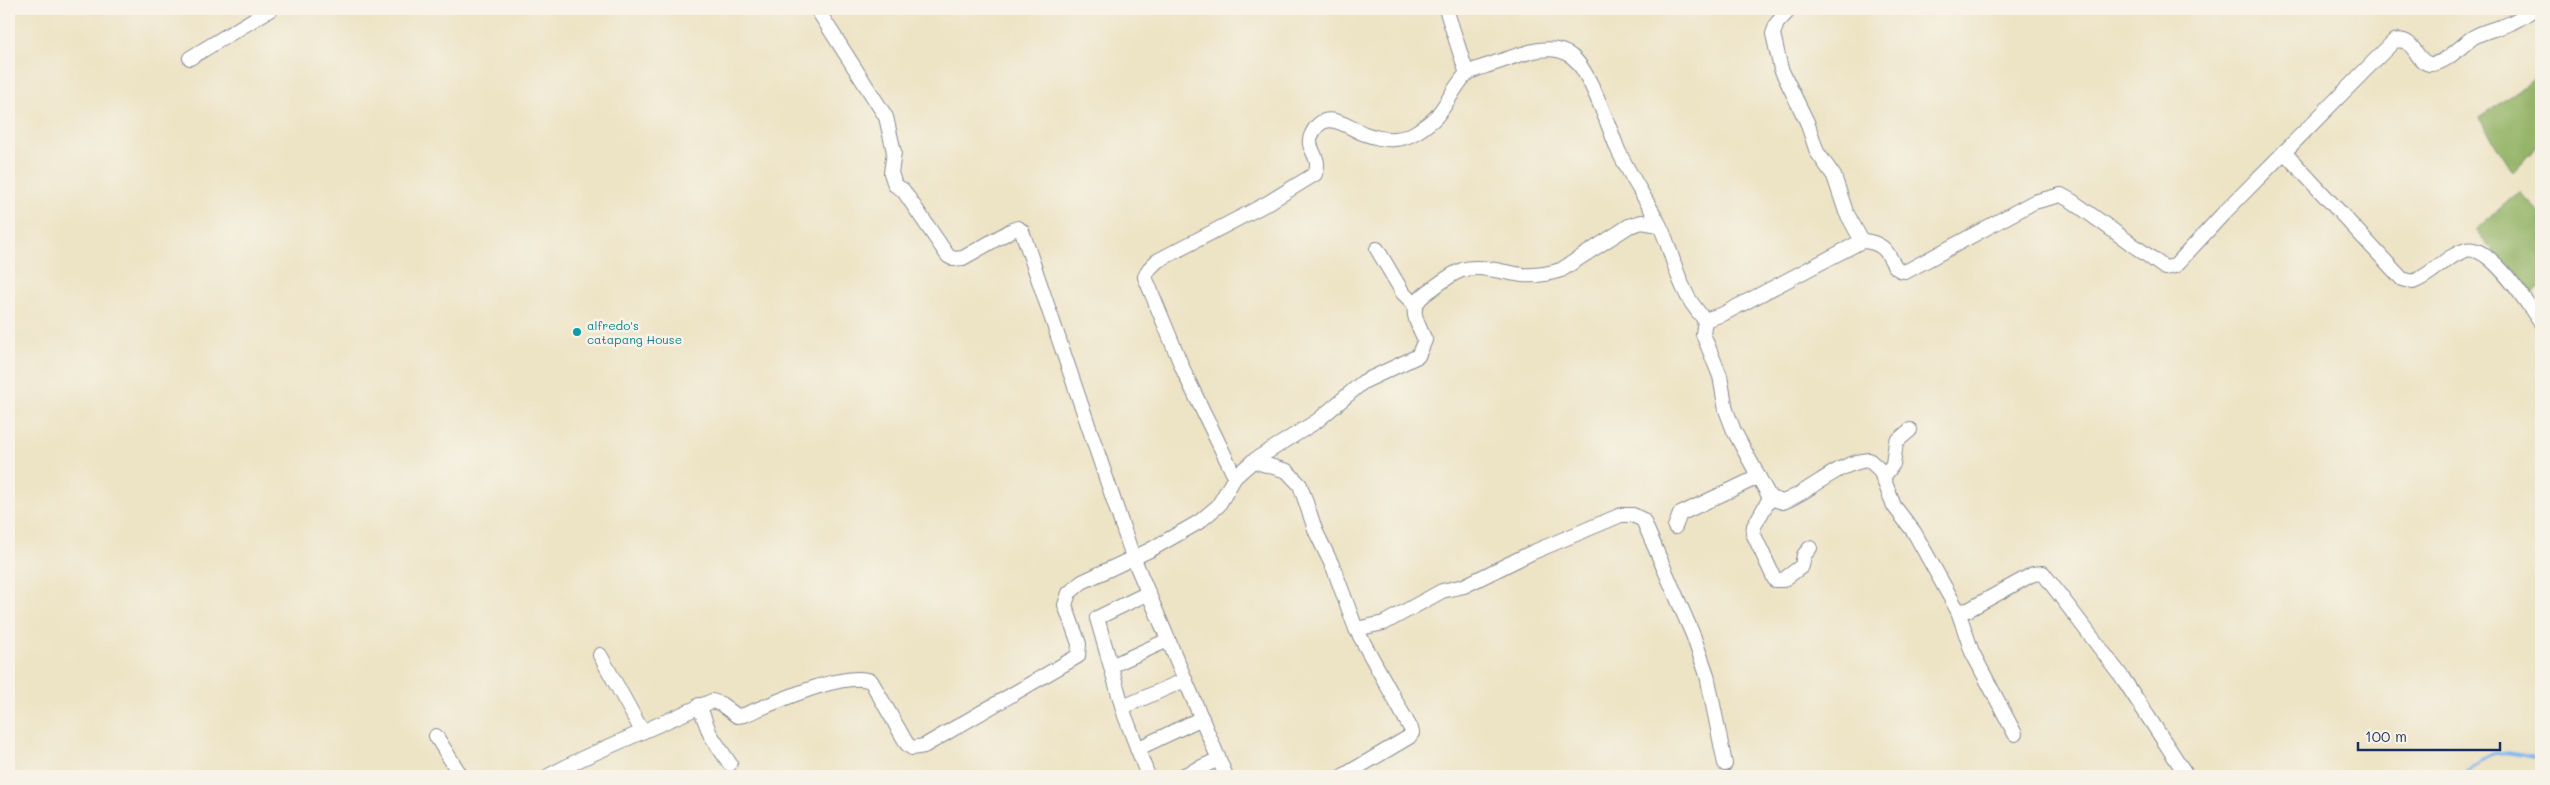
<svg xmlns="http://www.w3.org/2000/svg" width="2550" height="785" font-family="Mali,sans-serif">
<rect width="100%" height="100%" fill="#f7f3e8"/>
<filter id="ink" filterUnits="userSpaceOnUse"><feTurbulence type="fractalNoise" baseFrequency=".02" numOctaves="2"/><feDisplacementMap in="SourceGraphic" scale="10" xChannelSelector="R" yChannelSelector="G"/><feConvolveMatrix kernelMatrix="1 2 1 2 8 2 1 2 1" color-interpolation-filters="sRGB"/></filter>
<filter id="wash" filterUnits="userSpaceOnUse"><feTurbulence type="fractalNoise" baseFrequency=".0096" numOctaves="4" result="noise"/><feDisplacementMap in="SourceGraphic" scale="20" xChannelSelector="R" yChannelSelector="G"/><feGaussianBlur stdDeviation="1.12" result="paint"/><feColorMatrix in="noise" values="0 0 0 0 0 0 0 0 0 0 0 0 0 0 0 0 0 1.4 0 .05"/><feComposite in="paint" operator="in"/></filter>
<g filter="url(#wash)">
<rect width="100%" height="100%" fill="#ede3c5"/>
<g fill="#94b468" stroke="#587263">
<path d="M2541,74V149L2538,145L2513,172L2479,118Z"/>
<path d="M2520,191L2541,215V286L2531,294L2475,230Z"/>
</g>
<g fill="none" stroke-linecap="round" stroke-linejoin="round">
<path stroke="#82b8f1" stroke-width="3" d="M2464,776C2492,744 2503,752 2541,759"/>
</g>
</g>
<g filter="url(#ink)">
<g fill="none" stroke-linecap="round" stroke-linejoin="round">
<g stroke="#848992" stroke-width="16">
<g id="minor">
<path d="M817,9L886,117L894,152L891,173L895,185L903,190L948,256L954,259L963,258L1012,230L1018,228L1022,231L1133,557L1226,776"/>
<path d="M1446,9L1467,74"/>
<path d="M1790,9L1777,23L1773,34L1781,69L1807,122L1817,152L1834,176L1846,212L1862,241"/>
<path d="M190,58L271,9"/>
<path d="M2284,152L2402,279L2413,282C2432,275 2446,256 2466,250C2491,244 2528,305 2541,323"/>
<path d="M1377,249L1403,293L1415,305"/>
<path d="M1705,320L1703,334L1720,376L1726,410L1734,431L1770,498L1783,502C1812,491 1838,462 1869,460L1880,470L1894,506L1914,532L1958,611L1968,610L2033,574L2043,573L2122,677L2187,776"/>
<path d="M1253,461L1287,471L1300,485L1316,532L1334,569L1356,629L1411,729L1412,733L1409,737L1343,776"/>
<path d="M1235,477L1185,374L1145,277L1149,269L1157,261L1266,204L1315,174C1323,157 1305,149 1311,136C1324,106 1346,127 1365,134C1373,137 1386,140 1394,139C1409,139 1423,128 1434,119C1447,106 1457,81 1467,74C1474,69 1484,67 1492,64C1515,57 1549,40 1571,56C1589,68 1609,128 1618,150C1630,176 1647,200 1660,226C1670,246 1674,269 1684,289C1689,301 1697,311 1705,320L1723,314L1862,241C1898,243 1885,272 1907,271L2034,202L2061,195L2072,201L2165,268L2175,266L2222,215L2394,41C2416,36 2414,62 2430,64C2444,65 2461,46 2472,38C2485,30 2497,29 2511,23C2519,19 2527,14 2534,9"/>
<path d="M1883,478L1893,464L1896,442L1910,430"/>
<path d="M1770,498L1754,526L1753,533L1775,580H1783L1802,566L1804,555L1810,548"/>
<path d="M1675,527L1680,514L1758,477"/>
<path d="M1958,611L1972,652L2015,734"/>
<path d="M1356,629L1384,623L1442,591L1464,586L1531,553L1621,515H1633L1643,520L1693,635L1707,675L1725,764"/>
<path d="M600,655L642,731"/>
<path d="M1111,666L1168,640"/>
<path d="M699,705L710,734L730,764"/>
<path d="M1123,707L1185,680"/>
<path d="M436,736L461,776"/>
<path d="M1137,749L1202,718"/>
<path d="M548,776L583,758L712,701L721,704L737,716L744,715C772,704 844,670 871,681L907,744L912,748L924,746L1078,656L1079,644L1065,605L1069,593L1082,582L1150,550L1199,522L1218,506L1235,477L1253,461L1317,421L1363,382L1418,356L1425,340C1414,316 1406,306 1432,289C1441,282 1451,274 1462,270C1480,264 1504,273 1523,275C1536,276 1548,274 1561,270L1629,226L1642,222L1659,225"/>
<path d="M1148,776L1125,716L1097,618L1148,593"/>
<path d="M1182,776L1219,759"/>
</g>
</g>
<use href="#minor" stroke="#fff" stroke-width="14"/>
</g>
</g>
<circle fill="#0f9aa8" stroke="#f7f3e8" stroke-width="2" cx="577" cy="332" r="5"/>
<g text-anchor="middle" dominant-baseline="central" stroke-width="5" stroke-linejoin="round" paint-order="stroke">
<g font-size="12" fill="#0d838f" stroke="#f7f3e8" text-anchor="start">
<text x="587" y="325">alfredo's<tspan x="587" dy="14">catapang House</tspan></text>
</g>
</g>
<rect width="2550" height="785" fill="none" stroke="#f7f3e8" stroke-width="30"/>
<path d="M2358 742v8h142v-8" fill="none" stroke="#1b2f5e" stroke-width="2.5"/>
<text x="2365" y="742" font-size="15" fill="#1b2f5e" stroke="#f7f3e8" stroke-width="4" paint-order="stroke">100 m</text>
</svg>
